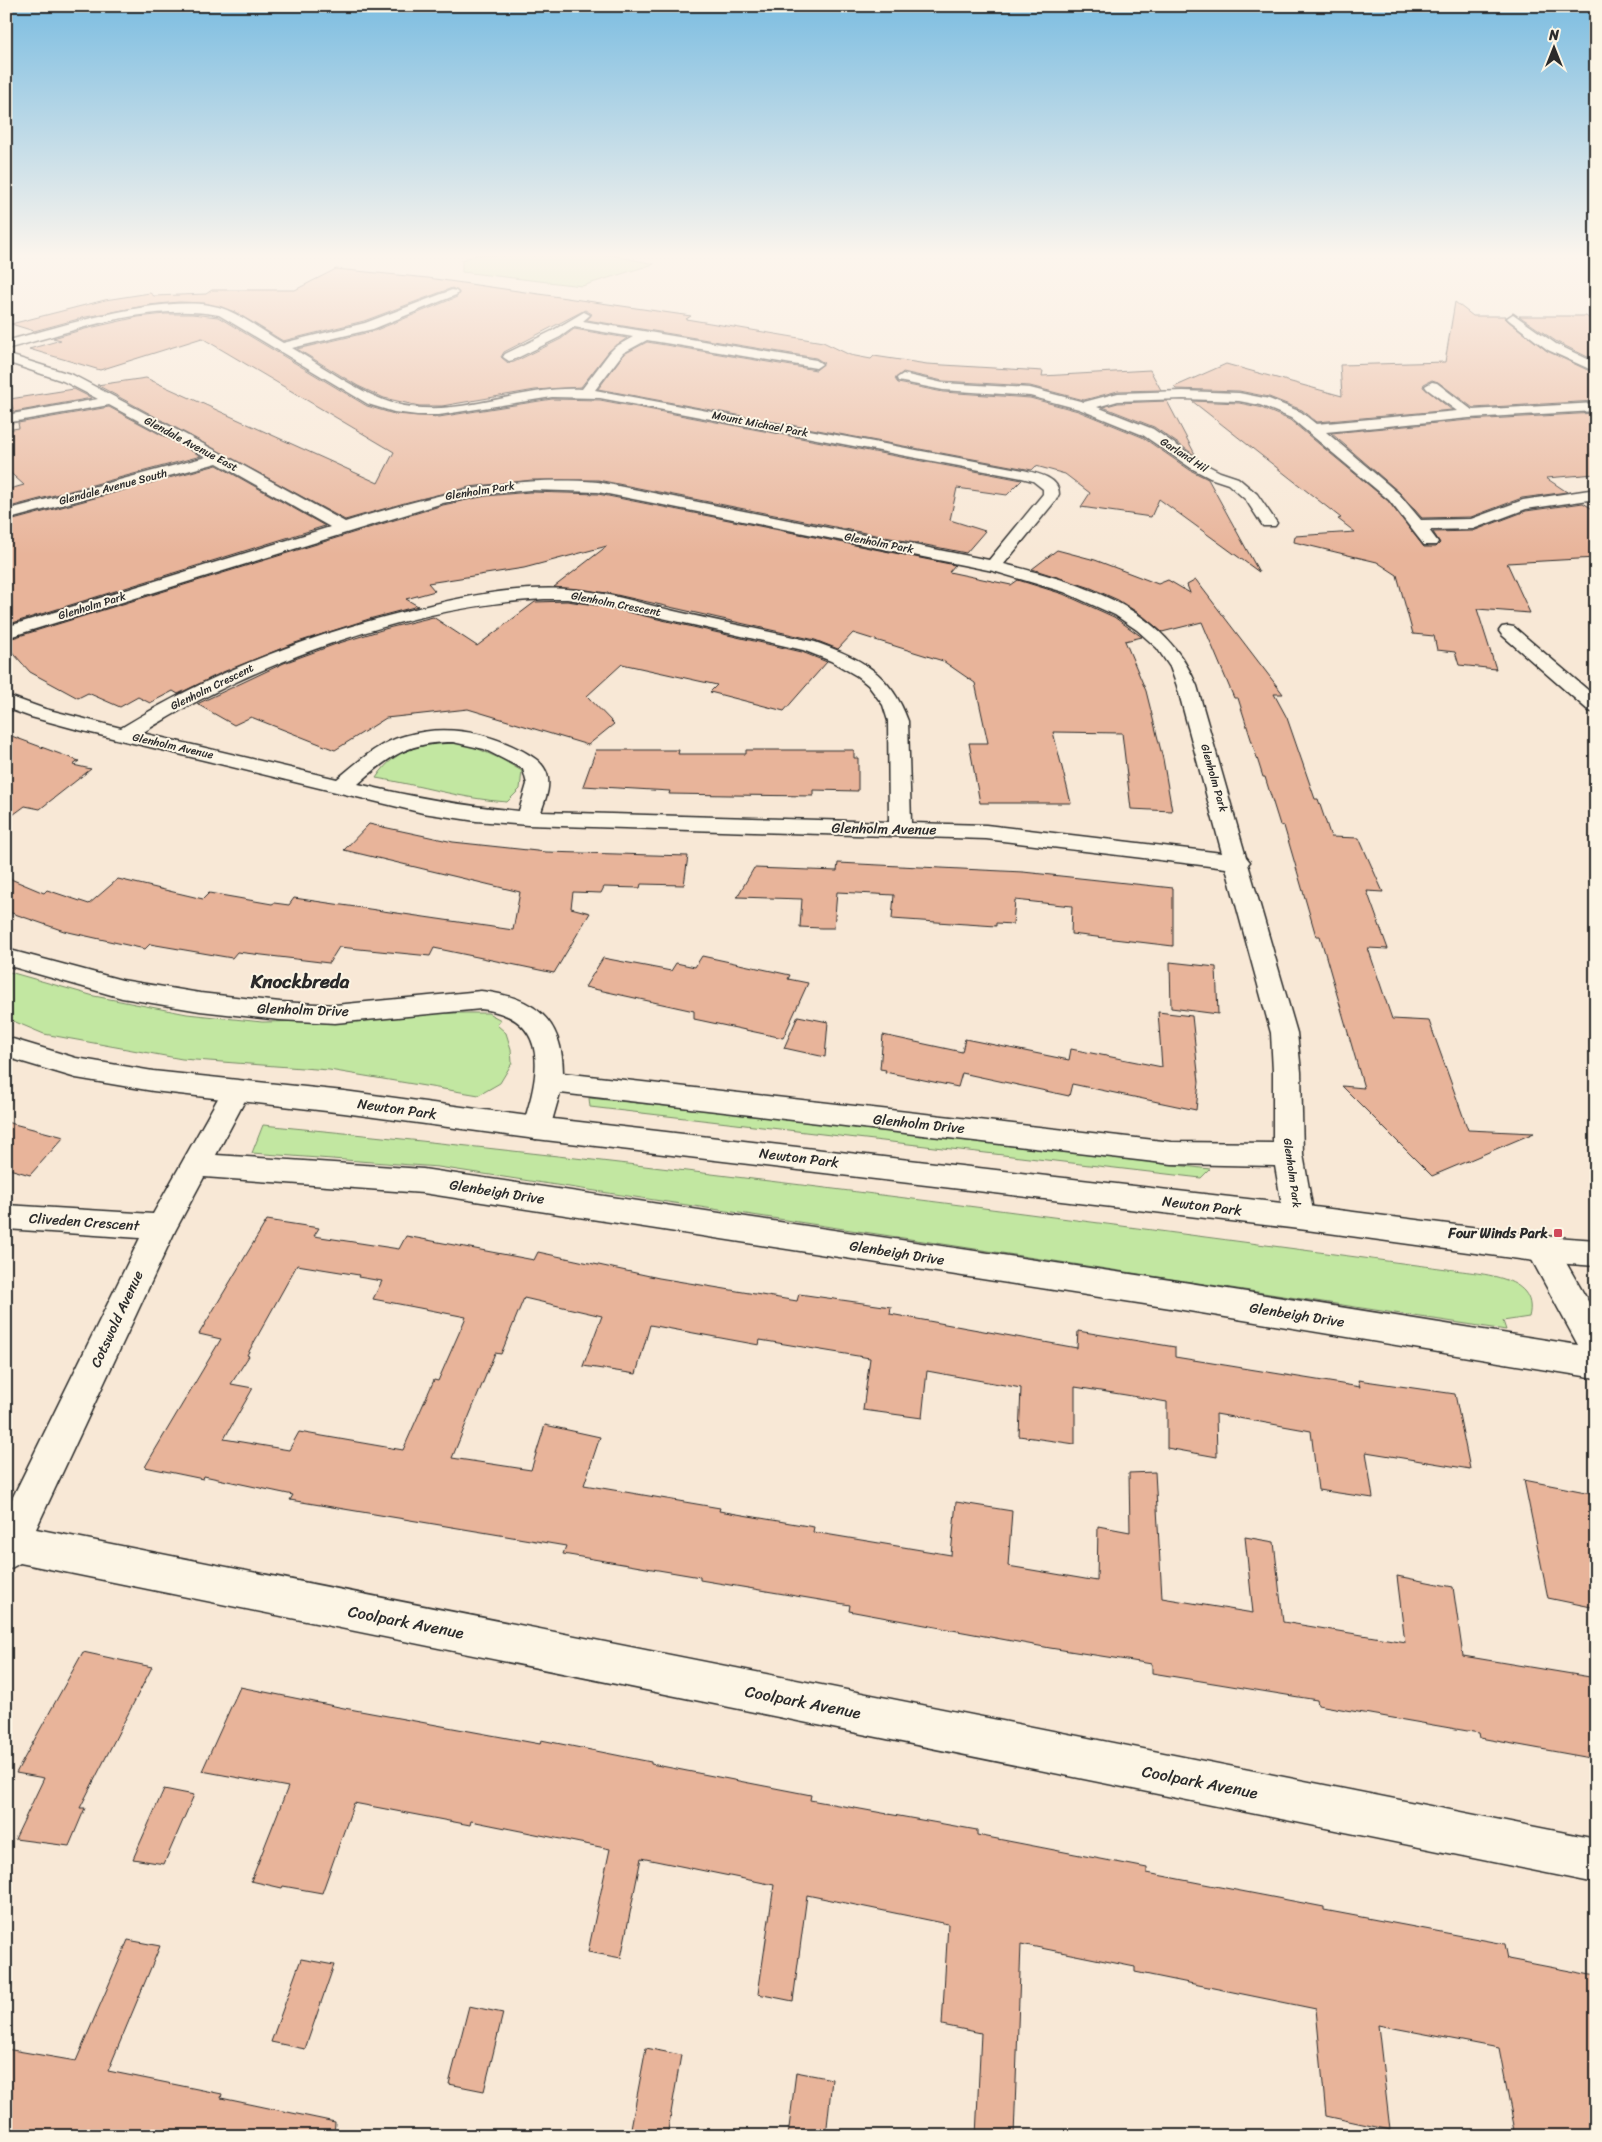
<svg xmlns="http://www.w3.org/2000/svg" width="1602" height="2142" font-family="Sriracha,sans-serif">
<rect width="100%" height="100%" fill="#f8e8d6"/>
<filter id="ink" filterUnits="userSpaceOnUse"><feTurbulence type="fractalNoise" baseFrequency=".02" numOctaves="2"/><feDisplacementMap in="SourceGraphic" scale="10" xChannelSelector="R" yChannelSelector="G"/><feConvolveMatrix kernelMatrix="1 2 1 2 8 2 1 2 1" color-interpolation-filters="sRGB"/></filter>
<g filter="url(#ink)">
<g fill="#c2e7a1" stroke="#768966">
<path d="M476,255H611L654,264L582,286L462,272V260Z"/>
<path d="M465,743L501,759L522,771L520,789L507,802C462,799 420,785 376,778C399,743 427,744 465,743Z"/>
<path d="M6,971L94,996L187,1014L262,1022L367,1020L442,1013H488L501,1020L497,1025L506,1033L511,1049L512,1063L500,1083L479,1095L329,1070L182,1059L44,1034L6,1018Z"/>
<path d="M589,1098L676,1107L1210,1169L1201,1178L590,1107Z"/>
<path d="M263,1125C659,1163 1053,1217 1447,1269C1476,1274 1540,1274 1529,1317L1503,1321L1506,1330L438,1167L252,1153Z"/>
</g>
<g fill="#e8b49a" stroke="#2b2b2b" fill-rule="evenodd">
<path d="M336,269L428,278L691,316L686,319L823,342L850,355L871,359L874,356L927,364L1043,371L1042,376L1150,370L1161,390L1118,391L1084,400L1030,386L943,381L903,372L895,379L898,383L943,392L1030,398L1078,411L1142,437L1190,470L1208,479L1259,572L1159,499L1151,517L1081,507L1090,493L1065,474L1036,466L1032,470L598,389L624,354L647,342L816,370L824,363L816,358L587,320L592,314L585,310L504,352L501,357L508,363L514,362L561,339L574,329L627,338L609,351L581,387L535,390L442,406H419L384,398L358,386L297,349L374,331L457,297L459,292L452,288L364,321L283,341L235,312L205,303L179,302L149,305L86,317L34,331L11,324L105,300L150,293L154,296L206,294L212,290H295Z"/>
<path d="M1455,302L1473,316H1506L1505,318L1508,321L1547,351L1596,374V401L1473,408L1438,382L1432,380L1424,384L1423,387L1452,410L1317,422L1302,410L1269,397L1239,391L1176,389L1174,387L1226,364L1342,396L1340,365L1445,362Z"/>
<path d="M165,314H192L218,317L367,406L394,414L439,417L552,399L600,400L1022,480L1007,495L957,488L950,520L985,531L966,553L598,480H532L469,487L408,502L345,520L97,385L146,378L378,483L394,452L202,338L100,370L29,349L61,340L53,338L85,329L138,317Z"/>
<path d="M1519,316H1586L1596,324V361L1557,342Z"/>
<path d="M74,389L92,398L14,412L10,399Z"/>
<path d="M1167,401L1196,456L1154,427L1103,407L1118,403Z"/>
<path d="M1192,401L1239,403L1259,407L1290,420L1388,501L1424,547H1436L1440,543L1433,532L1473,531L1526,511L1583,503L1596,511V558L1507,563L1530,613L1477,609L1496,669L1459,665L1455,652L1437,650L1434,636L1413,634L1397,575L1377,562L1294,542L1295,536L1355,532L1338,519L1341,518Z"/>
<path d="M109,407L201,456L6,508V490L24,485L6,469V430L19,428L18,423Z"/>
<path d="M1596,413V474L1546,478L1567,492L1522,498L1471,517L1422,518L1400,493L1331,433L1469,420Z"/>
<path d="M217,465L325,526L6,625V522Z"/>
<path d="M530,492L598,494L955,565L949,572L1011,585L1018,580L1063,594L1114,617L1142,637L1125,641L1146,691L1163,759L1172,811L1131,809L1122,733L1053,732L1071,803H980L969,743H988L975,683L943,661L853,633L838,649L815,640L608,593L554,587L607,546L524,568L428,583L435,591L406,599L418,606L369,619L295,643L223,672L178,694L173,691L150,703L138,697L120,707L88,693L78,698L30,672L6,645V640L443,505L486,496Z"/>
<path d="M1057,550L1095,560L1158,584L1168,580L1190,593L1187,585L1196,580L1283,694H1274L1287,718L1315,799H1318L1331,837L1359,838L1383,892L1367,891L1388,949L1368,948L1392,1019L1429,1021L1468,1130L1534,1133L1432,1176L1342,1086L1364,1088L1320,936H1316L1284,826L1280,825L1265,777H1263L1238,698H1234L1202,622L1162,632L1143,616L1118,600L1091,588L1032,569Z"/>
<path d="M567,601L601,606L802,652L827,662L784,711L710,692L717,685L622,664L587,696L614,724L588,745L468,709L386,718L335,750L251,717L234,725L197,704L284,663L336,644L388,628L433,617L477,646L535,602Z"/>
<path d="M6,734L79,761L73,765L91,769L40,809L25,806L6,820Z"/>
<path d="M596,750H679L678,754H746V750H854V758H858V791L813,790V796L730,795L669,794L670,791L583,786Z"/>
<path d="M369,824L453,842L546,852L688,856L684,885L641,884L640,888L604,887L601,893L573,892L571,908L590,913L554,973L434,948L430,956L339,947L329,963L237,952L232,958L150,944L145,949L64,931L6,911V877L44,893L47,890L89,904L118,879L203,899L209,893L272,904L274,903L289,905L294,898L513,930L520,892L344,850Z"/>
<path d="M838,863L1023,872L1173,888V946L1071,934L1072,906L1015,900L1013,924L996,923V926L892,919L894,895L837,892L834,928H821L800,927L802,899L737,897L754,868L837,871Z"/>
<path d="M702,956L790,975L788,979L808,983L783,1038L694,1019V1011L585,987L603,958L671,971L676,963L695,967Z"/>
<path d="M1170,962L1216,967L1218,1014L1171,1008Z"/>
<path d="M1158,1012L1192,1016L1199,1082L1196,1110L1072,1084L1069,1096L962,1073L958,1087L885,1072L886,1070L880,1069L883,1035L962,1052L965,1039L1069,1060L1071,1049L1162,1067Z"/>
<path d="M798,1016L828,1022L825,1057L784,1048Z"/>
<path d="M6,1122L64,1137L30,1175L6,1168Z"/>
<path d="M267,1220L319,1228L314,1236L399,1249L406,1236L534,1260L538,1252L659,1278L797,1301L799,1294L891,1307L890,1314L1077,1348L1078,1331L1175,1347V1357L1360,1387L1358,1380L1455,1394L1470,1469L1366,1452L1373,1498L1318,1490L1311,1431L1216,1414L1217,1457L1167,1448V1402L1126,1395L1075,1387V1444L1019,1436L1021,1388L927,1371L922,1418L863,1410L870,1358L760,1340L759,1345L650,1325L636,1374L583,1366L602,1316L524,1298L501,1354L495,1353L452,1458L531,1470L545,1425L600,1437L584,1485L720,1508L719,1511L814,1527L813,1532L951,1555L956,1502L1012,1511L1008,1566L1097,1581L1098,1526L1130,1532L1129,1473L1155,1472L1162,1598L1253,1613L1245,1537L1274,1542L1283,1622L1405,1642L1397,1576L1453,1587L1463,1656L1596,1678V1759L1480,1738L1479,1733L1318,1705L1317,1700L1152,1673V1664L1050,1648L849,1611L850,1605L700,1580V1577L563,1554L566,1546L290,1500L293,1495L204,1476L203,1479L145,1467L221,1339L199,1334ZM297,1265L359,1275L358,1277L382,1281L373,1299L466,1317L438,1381L434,1380L403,1450L299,1432L289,1450L224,1439L253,1388L231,1384L249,1356L247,1355Z"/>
<path d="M1524,1480L1596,1494V1608L1548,1598Z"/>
<path d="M83,1652L152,1667L80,1808H85L69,1846L15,1839L44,1778L16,1773Z"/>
<path d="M240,1687L344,1708L540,1744L541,1740L651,1762V1764L811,1795L810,1800L977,1830V1835L1147,1868V1873L1324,1907V1910L1505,1944L1508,1959L1596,1976V2136H1516L1499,2048L1378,2025L1390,2130L1326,2116L1316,2009L1135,1972V1967L1021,1944L1014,2136H976L981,2033L942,2025L948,1924L807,1895L793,2001L758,1994L774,1885L641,1858L621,1958L588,1952L610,1849L471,1821L470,1825L354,1803L322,1893L283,1886L282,1888L251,1881L288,1787L202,1771Z"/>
<path d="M164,1789L194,1795L164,1864L133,1859Z"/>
<path d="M128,1940L160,1946L108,2071L222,2094L221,2098L335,2122L334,2136H6V2049L76,2061Z"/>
<path d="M301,1959L334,1965L305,2049L271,2042Z"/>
<path d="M469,2006L503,2013L484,2091L449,2084Z"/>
<path d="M646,2048L681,2055L667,2136L631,2128Z"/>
<path d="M796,2072L832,2079L826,2136H788Z"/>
</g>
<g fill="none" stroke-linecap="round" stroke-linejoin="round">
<g stroke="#2b2b2b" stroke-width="3">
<g id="street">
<path d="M452,290L456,291L458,293L456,295L373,329L292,348C321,365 364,396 396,404C458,420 520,385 582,389L610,352L615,347L633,337L574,327L560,337L513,360L509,361L503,357L505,354L552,331L584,312L590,315L583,321L816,360L822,364L816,368L647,340L623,353L595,390L1023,470C1036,473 1059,477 1059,494L1056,500L1004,564C1081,583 1164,606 1197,686L1246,857L1250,862L1248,864L1297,1033L1301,1072L1303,1154L1314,1217L1310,1226L1299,1229L1288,1226L1284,1217L1275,1166L1172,1164L560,1093L550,1128L546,1136L536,1139L526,1136L522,1128C539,1077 553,1018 481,1009L335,1023L280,1020L200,1011L122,998L6,965V949L122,980L200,993L280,1002L335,1005L481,991C533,997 563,1018 563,1073L1172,1142L1273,1143V1072L1271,1033L1226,868L986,839L528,825L476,821L423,813L79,730L31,717L6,708V695L45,709L121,728C210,673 306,636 407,611C459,597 513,586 567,589C603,591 639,603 674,611C721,622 768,631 815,642C860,658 891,673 908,721L911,823L986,825L1222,853L1177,686L1170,667L1157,648L1137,630L1115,615L1064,592L993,571L598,492L530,490L486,494L443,503L6,638V627L330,527L217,463L6,520V510L206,457L109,405L6,423V415L98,399L63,381L6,362V354L73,375L224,455L345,522C433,495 505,475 598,482L989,560L1043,494V489L1033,481L1022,478L600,398L552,397L439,415H417L394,412L368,404L219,315C146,302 76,331 6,349V341C59,327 177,288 227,310C246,318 264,332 283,343L365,323ZM544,599H567L601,604L803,650L831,661L857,676L868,685L883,705L888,721L889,822L541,812C545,800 551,787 547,774C543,762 533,757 523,751C486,732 445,724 404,736C378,743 358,762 337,779L142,733C255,662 410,606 544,599ZM453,742L484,749L523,769L527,784L519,811C463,806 412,797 358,784C390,756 408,742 453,742Z"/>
<path d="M1513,314L1556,344L1596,363V372L1548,350L1509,320L1507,318Z"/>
<path d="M903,374L943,383L1030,388L1084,402L1118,393L1183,391L1239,393L1269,399L1301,412L1316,424L1457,411L1427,389L1425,386L1432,382L1437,383L1472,410L1596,403V411L1469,418L1326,432L1399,494L1421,520L1471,519L1523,500L1596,489V499L1526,509L1473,529L1429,530L1438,542L1436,545H1424L1389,500L1291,418L1260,405L1239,401L1183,399L1118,401L1097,407L1153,429L1201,462L1220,472L1238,478L1257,494L1277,523L1275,526H1263L1246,500L1228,484L1210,478L1191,468L1143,435L1079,409L1030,396L943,390L898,381L897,378Z"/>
<path d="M1508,626L1514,627L1596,697V713L1589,711L1502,635L1499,631L1502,627Z"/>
<path d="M236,1081L246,1084L250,1091L216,1155L423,1169L1177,1281L1578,1345L1526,1249L1531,1240L1542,1236L1553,1240L1596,1315V1378L1177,1309L423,1193L204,1177L175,1231L36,1529L1596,1839V1883L20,1563L6,1571V1511L140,1238L6,1229V1205L153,1214L226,1084Z"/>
</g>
</g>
<g stroke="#2b2b2b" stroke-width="3">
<path id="secondary" d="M6,1037L76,1058L153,1071L344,1091L536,1117L1299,1205L1542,1236L1596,1240V1266L1542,1262L1299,1229L536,1139L344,1113L153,1091L76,1078L6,1057Z"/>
</g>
<use href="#street" fill="#fcf5e5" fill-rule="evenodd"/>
<use href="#secondary" fill="#fcf5e5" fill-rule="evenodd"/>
</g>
</g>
<linearGradient id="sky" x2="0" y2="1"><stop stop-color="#7cbde1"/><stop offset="0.46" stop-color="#fcf5ed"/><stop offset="1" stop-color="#fcf5ed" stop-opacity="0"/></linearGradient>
<rect width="1602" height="555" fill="url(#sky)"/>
<rect fill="#d1495b" stroke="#fcf5e5" stroke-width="2" x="1553" y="1228" width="10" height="10" rx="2.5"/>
<g text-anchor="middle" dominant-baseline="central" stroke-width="4" stroke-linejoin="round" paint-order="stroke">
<g font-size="11" fill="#2b2b2b" stroke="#fcf5e5">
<text transform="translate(760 424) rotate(11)">Mount Michael Park</text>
<text transform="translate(191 444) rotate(28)">Glendale Avenue East</text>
<text transform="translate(1184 455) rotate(33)">Garland Hil</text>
<text transform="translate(113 487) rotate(-15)">Glendale Avenue South</text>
<text transform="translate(480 491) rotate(-9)">Glenholm Park</text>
<text transform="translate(879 543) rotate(11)">Glenholm Park</text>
<text transform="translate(616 604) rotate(11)">Glenholm Crescent</text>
<text transform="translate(92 606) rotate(-17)">Glenholm Park</text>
<text transform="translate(212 687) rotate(-26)">Glenholm Crescent</text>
<text transform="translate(173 746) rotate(13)">Glenholm Avenue</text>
<text transform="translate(1214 778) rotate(74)">Glenholm Park</text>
<text transform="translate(1292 1173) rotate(82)">Glenholm Park</text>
</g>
<g font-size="14" fill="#2b2b2b" stroke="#fcf5e5">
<text transform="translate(884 829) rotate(1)">Glenholm Avenue</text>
<text transform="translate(303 1010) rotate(2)">Glenholm Drive</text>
<text transform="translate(397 1109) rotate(8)">Newton Park</text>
<text transform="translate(919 1124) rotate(6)">Glenholm Drive</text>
<text transform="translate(799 1158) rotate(7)">Newton Park</text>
<text transform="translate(497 1192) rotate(9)">Glenbeigh Drive</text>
<text transform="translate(1202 1206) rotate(7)">Newton Park</text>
<text transform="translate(84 1222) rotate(4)">Cliveden Crescent</text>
<text transform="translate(897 1253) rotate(9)">Glenbeigh Drive</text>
<text transform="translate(1297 1315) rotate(9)">Glenbeigh Drive</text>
<text transform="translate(117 1319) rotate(-65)">Cotswold Avenue</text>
</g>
<g font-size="14" font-weight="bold" fill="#2b2b2b" stroke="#fcf5e5" text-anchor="end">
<text x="1548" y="1233">Four Winds Park</text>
</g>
<g font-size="16" fill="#2b2b2b" stroke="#fcf5e5">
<text transform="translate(406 1622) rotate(11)">Coolpark Avenue</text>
<text transform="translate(803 1702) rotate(11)">Coolpark Avenue</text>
<text transform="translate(1200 1782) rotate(11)">Coolpark Avenue</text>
</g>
<g font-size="19" font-weight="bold" fill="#2b2b2b" stroke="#fcf5e5">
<text x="300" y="981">Knockbreda</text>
</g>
</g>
<rect width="1602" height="2142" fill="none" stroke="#fcf5e5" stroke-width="25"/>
<rect x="12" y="12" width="1577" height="2117" fill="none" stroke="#2b2b2b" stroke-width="2" filter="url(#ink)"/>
<g transform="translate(1554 48)" stroke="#fcf5e5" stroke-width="4" paint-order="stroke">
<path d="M0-4L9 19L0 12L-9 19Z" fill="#2b2b2b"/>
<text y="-8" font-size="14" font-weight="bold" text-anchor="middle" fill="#2b2b2b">N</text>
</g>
</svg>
